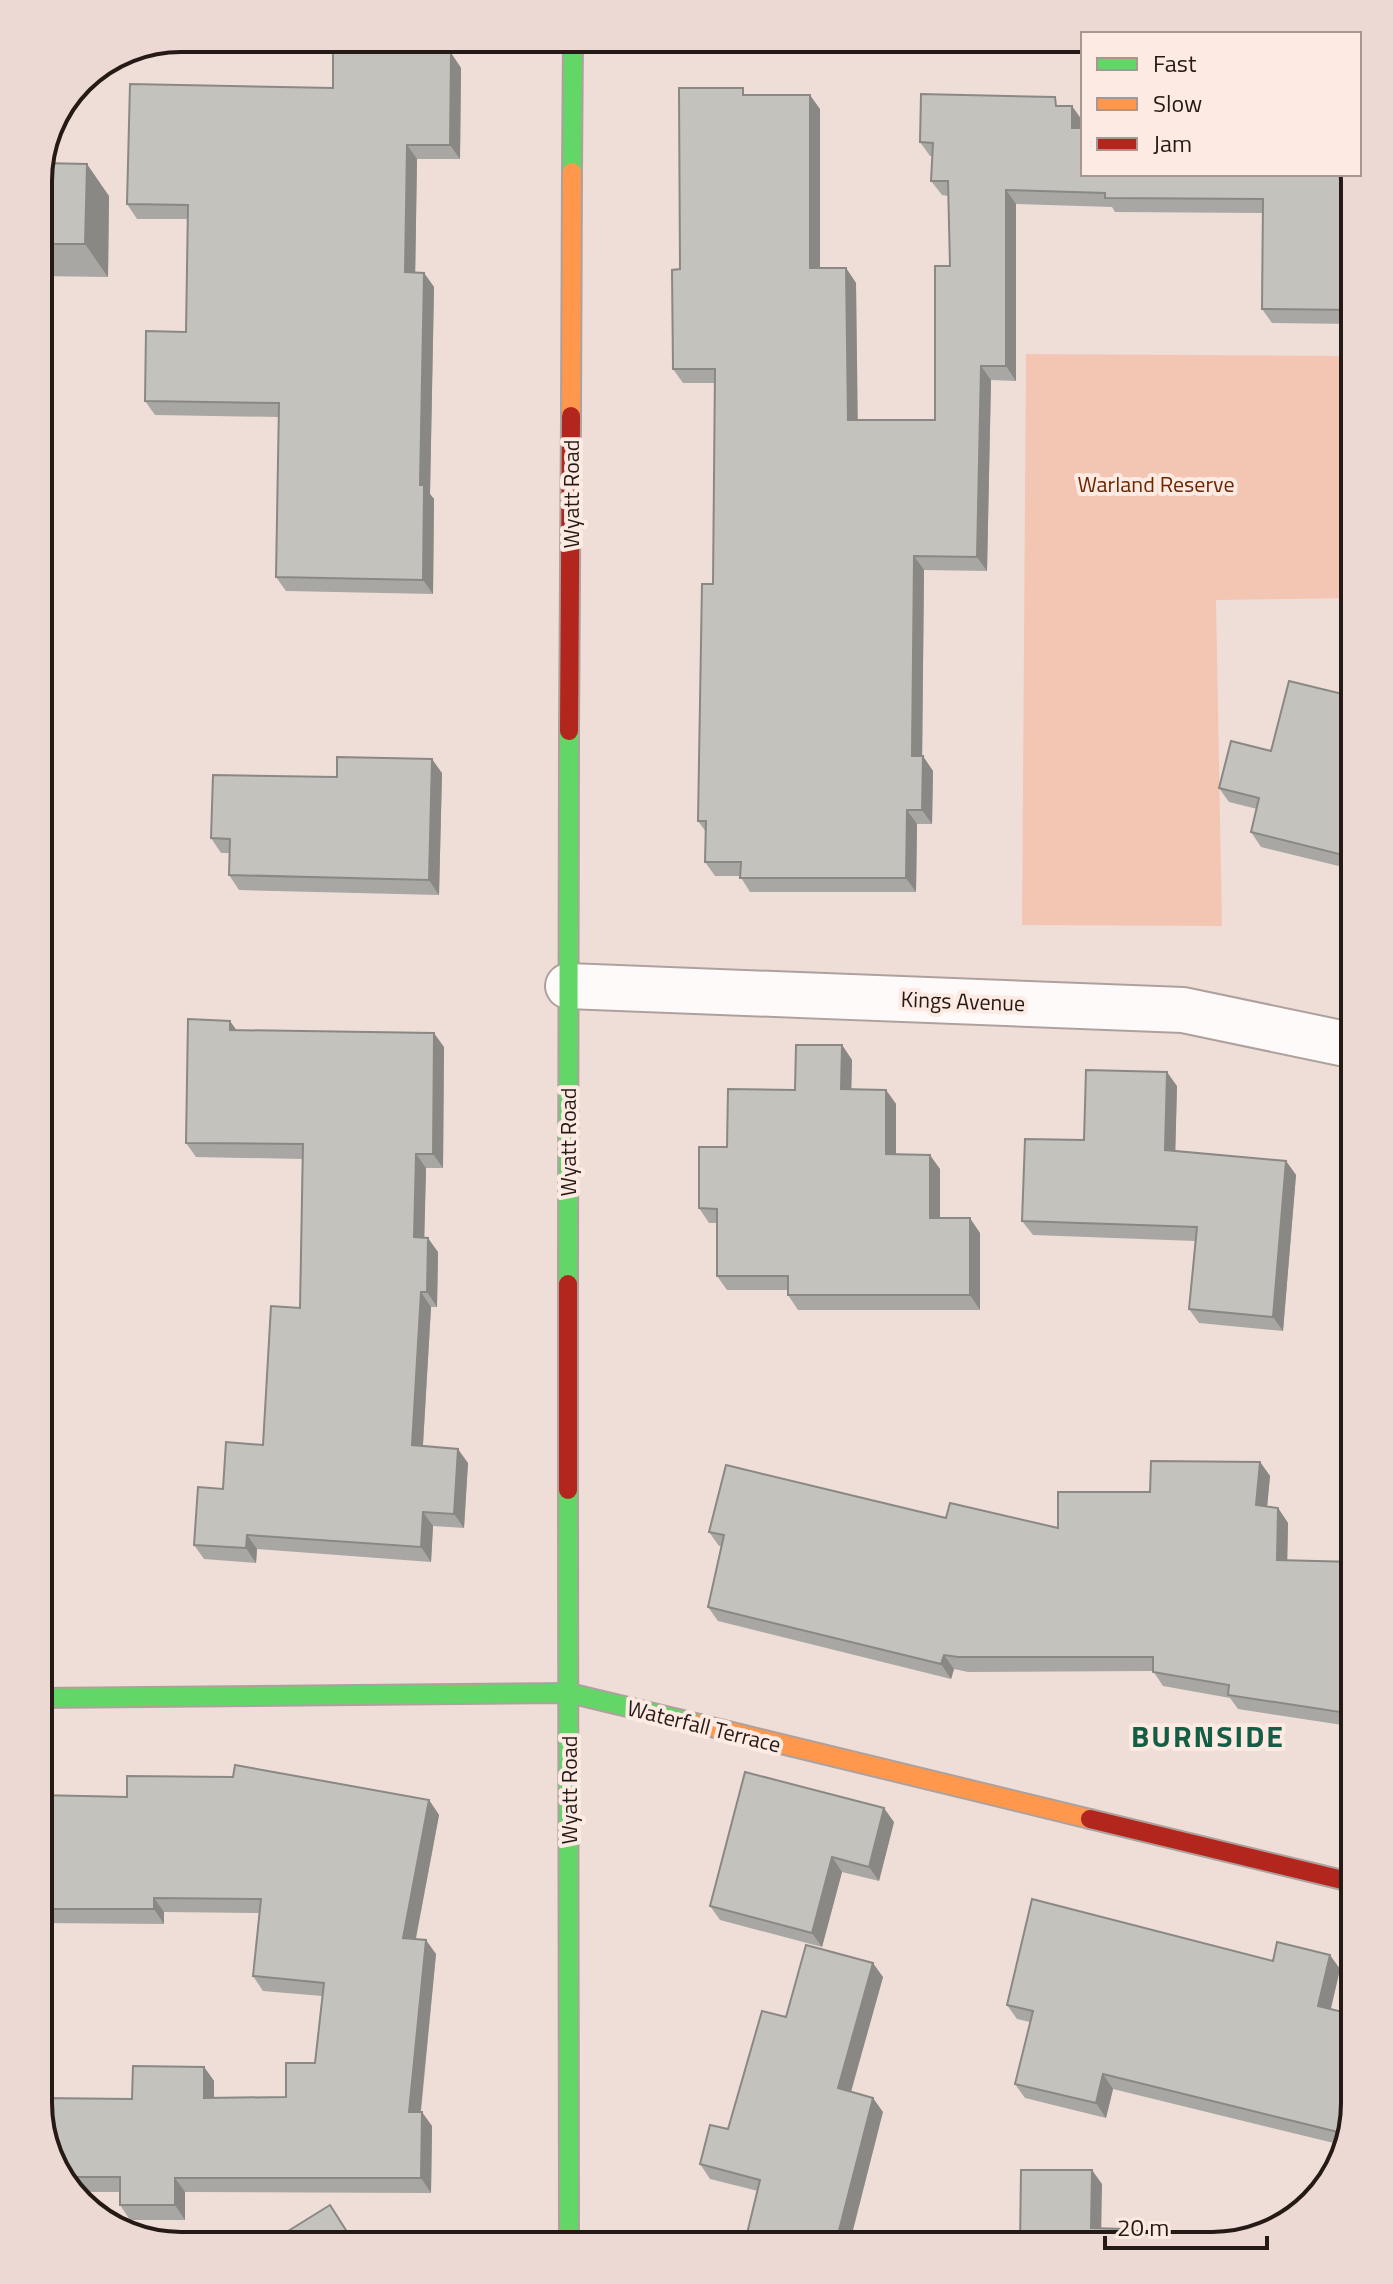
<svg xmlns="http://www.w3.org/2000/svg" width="1393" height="2284" font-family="'Titillium Web',sans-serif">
<rect width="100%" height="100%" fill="#efded8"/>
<path fill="#f3c6b4" d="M1026,354L1355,356V598L1216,600L1222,926L1022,925Z"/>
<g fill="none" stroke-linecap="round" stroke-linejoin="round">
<g stroke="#aea19d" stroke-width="48">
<path id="street" d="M568,986L1183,1010L1355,1046"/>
</g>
<g stroke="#aea19d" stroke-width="22">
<g id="fast">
<path d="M572,172L573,38"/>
<path d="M568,1284L569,731"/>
<path d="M568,1490L569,2246"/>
<path d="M38,1698L569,1693L699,1724"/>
</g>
</g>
<g stroke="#aea19d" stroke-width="22">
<g id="slow">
<path d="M571,416L572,172"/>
<path d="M699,1724L1090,1819"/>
</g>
</g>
<g stroke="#aea19d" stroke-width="22">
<g id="jam">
<path d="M569,731L571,416"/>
<path d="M568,1284V1490"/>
<path d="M1090,1819L1355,1883"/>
</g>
</g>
<use href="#street" stroke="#fdfaf9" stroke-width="44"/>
<use href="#fast" stroke="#63d668" stroke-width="18"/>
<use href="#slow" stroke="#ff974d" stroke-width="18"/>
<use href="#jam" stroke="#b3261e" stroke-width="18"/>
</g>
<g fill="#a9a7a3">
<path d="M451,53L461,68L460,159H417L415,273H424L434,287L430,494L434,499L433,594L286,591L276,577L279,417L155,415L145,401L186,332L188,219H137L127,204L333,88Z"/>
<path d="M748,95L820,109V268H846L856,283L857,420H935L950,266L948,196L942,195L931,181L932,156H930L920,142L1061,106L1082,120V128L1355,181V324L1272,323L1262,309L1263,213L1115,212L1112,207L1016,204V381L991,380L987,571L924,570L922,756L933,771L932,824H917L916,892H750L740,876H715L705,862L706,832L698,821L713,584L715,383H683L673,369L680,269Z"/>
<path d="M38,172L109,196L108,277L38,276Z"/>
<path d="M1355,697V870L1261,847L1251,832L1257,809L1229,802L1219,788L1271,751Z"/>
<path d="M442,773L439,895L239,890L229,875L230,853H221L211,838L337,777Z"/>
<path d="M237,1031L444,1047L443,1168H426L424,1238L438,1252L437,1307H431L423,1446L468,1463L464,1528L433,1526L431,1562L257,1549L256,1563L204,1559L194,1545L223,1489L263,1445L300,1308L302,1159L196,1157L186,1143Z"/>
<path d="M842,1045L852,1060L851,1089L886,1090L896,1104V1154L940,1169V1218L980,1233V1310H798L788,1295V1290H727L717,1276V1223H709L699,1208L727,1147L795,1090Z"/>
<path d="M1177,1086L1175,1151L1286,1161L1296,1175L1283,1331L1199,1323L1189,1309L1195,1241L1033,1235L1022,1221L1084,1140Z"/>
<path d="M1355,1259V1300L1347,1290Z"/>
<path d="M1260,1462L1270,1476L1267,1506L1278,1508L1288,1523L1287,1560L1355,1562V1735L1349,1726L1238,1709L1230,1698L1163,1686L1153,1671L968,1672L954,1669L951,1679L718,1621L708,1607L721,1546H719L709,1532L946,1518L1058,1528L1150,1492Z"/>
<path d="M38,1795L429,1800L439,1815L416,1939L436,1954L421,2112L432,2126L431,2193L185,2192V2220H130L120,2205V2192H75L53,2167L132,2099L204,2067L214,2081V2098L286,2097L315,2063L322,1996L263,1991L253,1976L259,1913L164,1912V1924L38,1923Z"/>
<path d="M894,1822L879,1881L842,1872L822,1947L720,1920L710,1906Z"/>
<path d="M1273,1961L1340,1969L1331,2009L1355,2104L1342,2145L1113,2089L1106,2118L1025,2098L1015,2084L1030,2022L1017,2019L1007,2005Z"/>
<path d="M883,1977L851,2092L883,2112L758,2191L710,2179L700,2164L728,2129L786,2017Z"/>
</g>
<g fill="#898884">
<path d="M451,53L461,68L460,159L450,145Z"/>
<path d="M810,95L820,109V283L810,268Z"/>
<path d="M1072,106L1082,120V142L1072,128Z"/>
<path d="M407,145L417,159L415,287L405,272Z"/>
<path d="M87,164L109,196L108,277L85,244Z"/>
<path d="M1006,190L1016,204V381L1006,366Z"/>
<path d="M846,268L856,283L858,435L848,420Z"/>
<path d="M424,273L434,287L430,494L434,499L433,594L423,580L420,485Z"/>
<path d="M981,366L991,380L987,571L977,557Z"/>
<path d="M914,556L924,570L922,771L912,756Z"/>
<path d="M923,756L933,771L932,824L922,810Z"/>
<path d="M432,759L442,773L439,895L429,880Z"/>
<path d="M907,810L917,824L916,892L906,878Z"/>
<path d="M230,1021L240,1035L230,1030Z"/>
<path d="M434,1033L444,1047L443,1168L433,1154Z"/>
<path d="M842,1045L852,1060L851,1104L841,1089Z"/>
<path d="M1167,1072L1177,1086L1175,1164L1165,1150Z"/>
<path d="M886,1090L896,1104V1169L886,1154Z"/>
<path d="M416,1154L426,1168L424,1251L414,1237Z"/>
<path d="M930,1155L940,1169V1233L930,1218Z"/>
<path d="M1286,1161L1296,1175L1283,1331L1273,1317Z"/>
<path d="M970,1218L980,1233V1310L970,1295Z"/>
<path d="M428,1238L438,1252L437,1307L427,1292Z"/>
<path d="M421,1292L431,1307L422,1460L412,1445Z"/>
<path d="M458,1449L468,1463L464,1528L454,1514Z"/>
<path d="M1260,1462L1270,1476L1266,1519L1256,1505Z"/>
<path d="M1278,1508L1288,1523L1287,1574L1277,1560Z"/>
<path d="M423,1512L433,1526L431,1562L421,1547Z"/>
<path d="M247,1535L257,1549L256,1563L246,1548Z"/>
<path d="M944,1655L954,1669L951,1679L941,1664Z"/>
<path d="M429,1800L439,1815L413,1952L403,1938Z"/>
<path d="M884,1808L894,1822L879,1881L869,1867Z"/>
<path d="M832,1857L842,1872L822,1947L812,1933Z"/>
<path d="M154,1898L164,1912V1924L154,1909Z"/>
<path d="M426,1940L436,1954L419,2126L409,2112Z"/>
<path d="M1330,1955L1340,1969L1328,2020L1318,2006Z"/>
<path d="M873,1963L883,1977L848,2102L838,2088Z"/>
<path d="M204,2067L214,2081V2113L204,2098Z"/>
<path d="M1103,2074L1113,2089L1106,2118L1096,2103Z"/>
<path d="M873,2098L883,2112L849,2246H835Z"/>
<path d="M422,2112L432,2126L431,2193L421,2178Z"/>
<path d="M1092,2170L1102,2184L1101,2243L1091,2228Z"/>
<path d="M175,2178L185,2192V2220L175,2205Z"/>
<path d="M1123,2229L1133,2243V2246H1123Z"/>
</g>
<g fill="#c4c2bd" stroke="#898884" stroke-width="2">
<path d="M333,53H451L450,145H407L405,272L424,273L420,485H424L423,580L276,577L279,403L145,401L146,331L186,332L188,205L127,204L130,84L333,88Z"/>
<path d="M679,88H743V95H810V268H846L848,420H935V266H950L948,181H931L933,143L920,142L921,94L1055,97L1056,106H1072V128H1083V174H1353L1355,181V310L1262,309L1263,199L1105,198V193L1006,190V366H981L977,557L914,556L912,756H923L922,810H907L906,878H740L741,862H705L706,821H698L702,584H713L715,369H673L672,270L680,269Z"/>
<path d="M42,163L87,164L85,244H38V172Z"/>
<path d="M1289,681L1355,697V858L1251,832L1259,798L1219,788L1231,741L1271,751Z"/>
<path d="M337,757L432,759L429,880L229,875L230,839L211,838L213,775L337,777Z"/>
<path d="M188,1019L230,1021V1030L434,1033L433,1154H416L414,1237L428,1238L427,1292H421L412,1445L458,1449L454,1514L423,1512L421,1547L247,1535L246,1548L194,1545L198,1487L223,1489L226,1442L263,1445L271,1306L300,1308L303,1144L186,1143Z"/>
<path d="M796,1045H842L841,1089L886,1090V1154L930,1155V1218H970V1295H788V1276H717V1209L699,1208V1147H727L728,1089L795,1090Z"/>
<path d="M1086,1070L1167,1072L1165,1150L1286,1161L1273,1317L1189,1309L1197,1227L1022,1221L1025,1139L1084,1140Z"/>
<path d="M1355,1259V1291L1347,1290Z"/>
<path d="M1151,1461L1260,1462L1256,1505L1278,1508L1277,1560L1355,1562V1723H1347V1713L1228,1695L1229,1685L1153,1672V1657H958L944,1655L941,1664L708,1607L724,1535L709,1532L726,1465L946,1518L950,1503L1058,1528V1492H1150Z"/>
<path d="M235,1765L429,1800L403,1938L426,1940L409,2112H422L421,2178H175V2205H120V2177H62L53,2167L38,2103V2098L132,2099L133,2066L204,2067V2098L286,2097V2063H315L324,1983L253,1976L261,1899L154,1898V1909H38V1795L127,1797V1776L233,1777Z"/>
<path d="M745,1772L884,1808L869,1867L832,1857L812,1933L710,1906Z"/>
<path d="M1032,1899L1273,1961L1277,1942L1330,1955L1318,2006L1355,2015V2104L1346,2134L1103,2074L1096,2103L1015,2084L1033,2011L1007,2005Z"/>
<path d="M806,1945L873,1963L838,2088L873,2098L835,2246H744L760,2180L700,2164L710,2125L728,2129L762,2011L786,2017Z"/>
<path d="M1021,2170H1092L1091,2228L1123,2229V2246H1020Z"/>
<path d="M330,2205L356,2246H264Z"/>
</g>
<g text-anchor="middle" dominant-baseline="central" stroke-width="8" stroke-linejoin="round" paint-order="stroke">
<g font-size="22" fill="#6e2500" stroke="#fdeae3">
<text x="1156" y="484">Warland Reserve</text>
</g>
<g font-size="22" fill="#251a16" stroke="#fdeae3">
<text transform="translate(571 494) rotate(-90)">Wyatt Road</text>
<text transform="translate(963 1001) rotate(2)">Kings Avenue</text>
<text transform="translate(568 1142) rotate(-90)">Wyatt Road</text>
<text transform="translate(704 1726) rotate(14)">Waterfall Terrace</text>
<text transform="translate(569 1790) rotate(-90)">Wyatt Road</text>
</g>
<g font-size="30" font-weight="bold" letter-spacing="2" fill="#155e46" stroke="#fdeae3">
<text x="1208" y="1736">BURNSIDE</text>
</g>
</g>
<path d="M0 0H1393V2284H0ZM181 52H1212A129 129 0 0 1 1341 181V2103A129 129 0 0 1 1212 2232H181A129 129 0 0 1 52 2103V181A129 129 0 0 1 181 52Z" fill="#ecd9d3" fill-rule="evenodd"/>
<path fill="none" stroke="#251a16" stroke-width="4" d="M181 52H1212A129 129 0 0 1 1341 181V2103A129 129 0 0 1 1212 2232H181A129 129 0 0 1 52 2103V181A129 129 0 0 1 181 52Z"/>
<rect x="1081" y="32" width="280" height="144" fill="#fdeae3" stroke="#a79791" stroke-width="2"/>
<rect x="1097" y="58" width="40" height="12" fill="#63d668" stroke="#a79791" stroke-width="2"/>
<text x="1153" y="72" font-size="24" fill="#251a16">Fast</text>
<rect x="1097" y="98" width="40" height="12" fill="#ff974d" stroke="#a79791" stroke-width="2"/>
<text x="1153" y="112" font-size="24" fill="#251a16">Slow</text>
<rect x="1097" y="138" width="40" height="12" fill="#b3261e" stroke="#a79791" stroke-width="2"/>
<text x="1153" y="152" font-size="24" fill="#251a16">Jam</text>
<path d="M1105 2236v12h162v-12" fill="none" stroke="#251a16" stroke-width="4"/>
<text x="1117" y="2236" font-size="24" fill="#251a16" stroke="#fdeae3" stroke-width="6" paint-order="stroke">20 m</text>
</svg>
